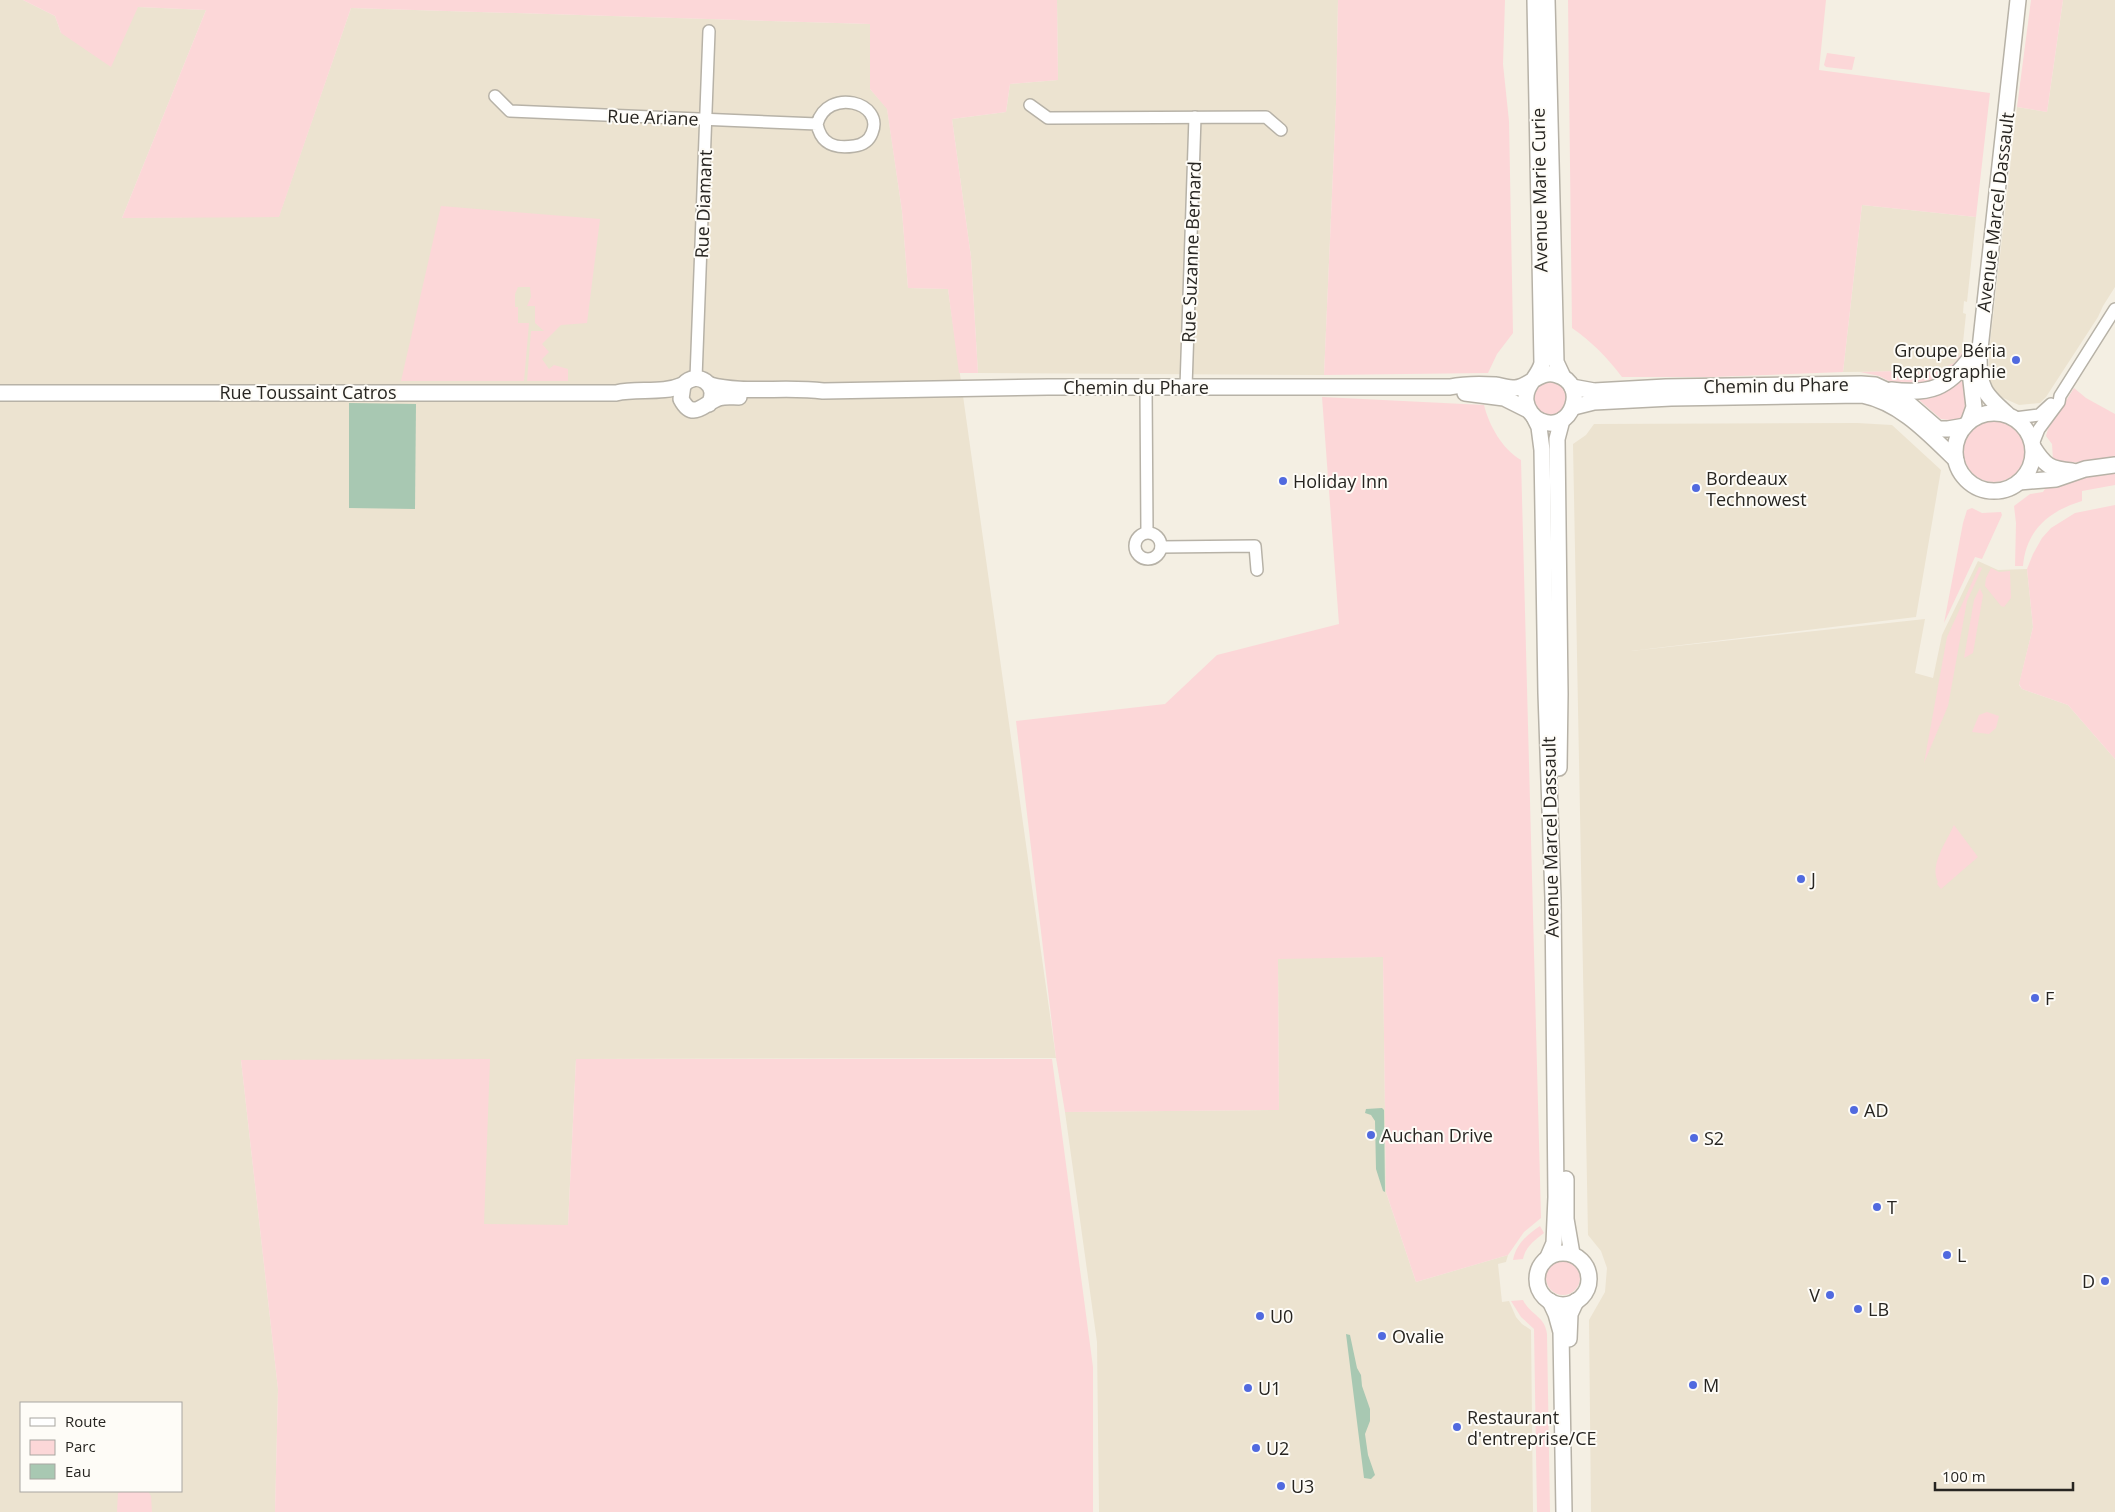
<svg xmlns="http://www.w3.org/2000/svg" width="2115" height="1512" font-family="'Open Sans',sans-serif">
<rect width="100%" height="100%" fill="#f4efe3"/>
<g fill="#ece3d0" fill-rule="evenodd">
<path d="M0,0H23L55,16L61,33L138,7L206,10L122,218L279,216L351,8L870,24V89L887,108L902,211L908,288L948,289L1056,1058L576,1059L568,1225H484L241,1060L278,1389L275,1512H0ZM21,1403H181V1491H21Z"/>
<path d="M1057,0H1338L1336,104L1324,375L978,373L971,257L952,119L1006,112L1010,84L1058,80Z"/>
<path d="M2063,0H2115V287L2103,306L2098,317L2046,397L2040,403L2019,405L2001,397L1989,385V352L2017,107L2047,112Z"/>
<path d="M1862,205L1976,217L1967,302L1964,301L1963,313L1966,314L1962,352L1954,363L1946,368L1930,371L1843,372Z"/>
<path d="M1857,423L1892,425L1941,470L1916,617L1631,651L1925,619L1915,673L1933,678L1942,635L1978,561L1998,570L2027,569L2033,627L2019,685L2022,689L2068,705L2115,759V1512H1591L1589,1320L1605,1292L1607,1268L1601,1251L1588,1235L1573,444L1586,435L1594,424Z"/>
<path d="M1383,957L1386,1192L1416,1282L1508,1255L1506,1262L1498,1264L1502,1302L1509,1301L1516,1317L1522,1324L1531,1330L1533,1512H1099L1097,1342L1065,1112L1279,1110L1278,958Z"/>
</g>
<g fill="#fcd7d8">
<path d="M23,0H1057L1058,80L1010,84L1006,112L952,119L971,257L978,373H959L948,289L908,288L902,211L887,109L870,89V24L351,8L279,217L122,218L206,10L138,7L111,67L61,33L55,16Z"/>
<path d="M1338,0H1505L1503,64L1509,121L1513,333L1497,354L1488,373L1324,375L1336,104Z"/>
<path d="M1568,0H1826L1819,70L1990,93L1976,217L1862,205L1843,372L1712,377H1622C1607,357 1592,342 1572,328Z"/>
<path d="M2031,0H2063L2047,112L2017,107Z"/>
<path d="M1827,53L1855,57L1852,70L1826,67L1824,65Z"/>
<path d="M441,206L600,219L587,323L561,325L542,344L549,352L542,359L549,369L554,365L568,369V381H527L531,331H544L535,323V306H527L531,297L530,287H518L515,294V307H518V323H529L524,381H401Z"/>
<path d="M1962,352L1961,367L1944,383L1903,388L1879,376L1860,372L1939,370L1954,363Z"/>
<path d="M1963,376C1966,392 1972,409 1958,421L1941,419L1918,399L1916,401L1910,396Z"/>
<circle cx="1550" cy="399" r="17"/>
<path d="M2074,388L2086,398L2115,414V457C2099,457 2067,468 2053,460L2052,444L2046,436L2048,429Z"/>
<path d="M1322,397L1484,405C1489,425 1502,449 1521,460L1541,1218L1524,1232L1508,1255L1416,1282L1386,1192L1383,957L1278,959L1279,1110L1065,1112L1056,1058L1016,721L1165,704L1217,655L1339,624Z"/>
<circle cx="1994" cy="451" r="31"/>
<path d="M2115,471V485L2082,491V501C2049,511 2026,530 2023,566H2015L2016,523L2014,506L2030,494L2043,492L2048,484Z"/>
<path d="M2115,505V759L2068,705L2022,689L2019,684L2033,627L2027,569L2033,554L2042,538L2051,528L2075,513Z"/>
<path d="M1972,508L1982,513L2001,512L2002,515L1982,559L1975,557L1944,623L1963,523L1967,510Z"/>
<path d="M1979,567L1982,568L1967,601L1948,706L1924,763L1947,637Z"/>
<path d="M1991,568L1999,572L2010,571L2011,598L2004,607L2001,606L1985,586L1986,578Z"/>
<path d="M1980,588L1983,595L1973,653L1964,658L1974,600Z"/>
<path d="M1987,712L1999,716L1996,728L1989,734L1972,732L1979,715Z"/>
<path d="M1954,825L1978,857L1941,889L1937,884L1938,882C1929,865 1947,841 1954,825Z"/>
<path d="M490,1059L484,1224L568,1225L576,1059H1052L1093,1367V1512H275L278,1389L241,1060Z"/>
<path d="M1540,1226L1544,1233C1534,1241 1526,1246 1523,1259L1513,1260C1516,1244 1527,1235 1540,1226Z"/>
<circle cx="1563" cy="1278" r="17"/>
<path d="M1523,1300C1531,1316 1545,1316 1547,1334L1550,1512H1537L1534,1329L1521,1317L1511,1301Z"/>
<path d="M121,1491H148L151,1496L152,1512H117L118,1493Z"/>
</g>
<g fill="#a8c8b2">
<path d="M349,403L416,404L415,509L349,508Z"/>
<path d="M1382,1108L1384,1110L1385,1192L1383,1191L1376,1169L1375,1121L1371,1115L1365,1113L1366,1109Z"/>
<path d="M1346,1334L1350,1335L1357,1368L1361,1375L1362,1386L1370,1409V1421L1365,1434L1368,1455L1375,1475L1371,1479L1364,1478Z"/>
</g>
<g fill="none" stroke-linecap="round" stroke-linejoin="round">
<g stroke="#b7b2a7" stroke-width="14">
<g id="street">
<path d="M495,96L510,111L817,124C821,144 834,149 854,146C862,145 869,141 872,133C885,102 827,87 817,124"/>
<path d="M1030,105L1048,118L1266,117L1281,130"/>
<path d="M696,378L709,31"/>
<path d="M1146,387L1147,532"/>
<path d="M1186,387L1195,117"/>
<path d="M2015,418L2039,415L2051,404"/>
<path d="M2033,444L2039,429L2059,402L2060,396L2115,309"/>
<circle cx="1148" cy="546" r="13"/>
<path d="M1161,547L1255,546L1257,570"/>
</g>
</g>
<g stroke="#b7b2a7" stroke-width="18">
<g id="secondary">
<path d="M1547,0L1556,362L1563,377"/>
<path d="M710,385C742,394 787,386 823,391L1048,387H1450C1465,384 1480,384 1495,385C1502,386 1508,388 1515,388C1530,387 1540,369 1557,375C1589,384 1572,434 1541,421C1533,418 1527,409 1526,401C1524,385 1539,377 1542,363L1535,0"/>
<path d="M1572,387L1594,391L1666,387L1861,384L1875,385L1901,397L1938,429H1948L1965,426"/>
<path d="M1891,390C1930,395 1948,388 1971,357"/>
<path d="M0,393H616C638,388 662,394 683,385"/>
<path d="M1465,393L1504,398L1528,410"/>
<path d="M709,404C720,385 697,369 683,385L681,399C693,422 704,403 719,398C725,396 732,397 739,397"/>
<path d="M1574,407L1594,402L1671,398L1862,395C1901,403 1928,433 1956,460"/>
<circle cx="1994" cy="452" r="39"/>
<path d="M2007,414C1985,395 1979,388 1979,358L2018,0"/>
<path d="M1534,417L1539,427L1542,450L1546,693L1553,898L1556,1197L1554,1243L1548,1257"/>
<path d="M1969,421L1974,407L1970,372"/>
<path d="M2033,447C2045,466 2050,469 2072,471"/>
<path d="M2019,482L2056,479L2085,469L2115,465"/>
<path d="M1559,768L1560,694L1557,439L1562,420"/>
<path d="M1566,1179V1219L1572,1254"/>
<circle cx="1563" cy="1279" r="26"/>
<path d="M1550,1301L1556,1314L1561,1332L1564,1512"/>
<path d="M1569,1339L1570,1314L1576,1301"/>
</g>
</g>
<use href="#street" stroke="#fff" stroke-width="11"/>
<use href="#secondary" stroke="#fff" stroke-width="15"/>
</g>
<g fill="#516adf" stroke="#fefcf7" stroke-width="2">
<circle cx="2016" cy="360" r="5"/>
<circle cx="1283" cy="481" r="5"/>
<circle cx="1696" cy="488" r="5"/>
<circle cx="1801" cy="879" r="5"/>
<circle cx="2035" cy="998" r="5"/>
<circle cx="1854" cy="1110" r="5"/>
<circle cx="1371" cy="1135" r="5"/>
<circle cx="1694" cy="1138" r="5"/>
<circle cx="1877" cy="1207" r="5"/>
<circle cx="1947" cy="1255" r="5"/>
<circle cx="2105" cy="1281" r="5"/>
<circle cx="1830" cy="1295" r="5"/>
<circle cx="1858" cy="1309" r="5"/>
<circle cx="1260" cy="1316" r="5"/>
<circle cx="1382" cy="1336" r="5"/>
<circle cx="1693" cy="1385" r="5"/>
<circle cx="1248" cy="1388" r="5"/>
<circle cx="1457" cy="1427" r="5"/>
<circle cx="1256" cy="1448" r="5"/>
<circle cx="1281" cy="1486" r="5"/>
</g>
<g text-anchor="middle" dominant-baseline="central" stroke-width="4" stroke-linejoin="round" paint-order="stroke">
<g font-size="18" fill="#272521" stroke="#fefcf7">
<text transform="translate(653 117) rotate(2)">Rue Ariane</text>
<text transform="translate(1539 190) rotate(-91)">Avenue Marie Curie</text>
<text transform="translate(703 204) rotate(-88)">Rue Diamant</text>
<text transform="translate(1995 212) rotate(-83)">Avenue Marcel Dassault</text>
<text transform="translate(1191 252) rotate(-88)">Rue Suzanne Bernard</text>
<text transform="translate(1776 385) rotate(-1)">Chemin du Phare</text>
<text x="1136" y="387">Chemin du Phare</text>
<text x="308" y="392">Rue Toussaint Catros</text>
<text transform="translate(1550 837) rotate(-91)">Avenue Marcel Dassault</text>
</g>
<g font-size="18" fill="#272521" stroke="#fefcf7" text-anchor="start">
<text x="2006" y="350" text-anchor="end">Groupe Béria<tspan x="2006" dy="21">Reprographie</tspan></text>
<text x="1706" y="478">Bordeaux<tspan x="1706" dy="21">Technowest</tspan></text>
<text x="1293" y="481">Holiday Inn</text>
<text x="1811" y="879">J</text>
<text x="2045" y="998">F</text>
<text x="1864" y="1110">AD</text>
<text x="1381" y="1135">Auchan Drive</text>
<text x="1704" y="1138">S2</text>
<text x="1887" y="1207">T</text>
<text x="1957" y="1255">L</text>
<text x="2095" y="1281" text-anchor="end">D</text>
<text x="1820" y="1295" text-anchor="end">V</text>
<text x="1868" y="1309">LB</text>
<text x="1270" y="1316">U0</text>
<text x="1392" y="1336">Ovalie</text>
<text x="1703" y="1385">M</text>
<text x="1258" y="1388">U1</text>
<text x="1467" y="1417">Restaurant<tspan x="1467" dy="21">d'entreprise/CE</tspan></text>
<text x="1266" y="1448">U2</text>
<text x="1291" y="1486">U3</text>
</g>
</g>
<rect x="20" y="1402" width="162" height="90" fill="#fefcf7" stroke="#a8a6a1"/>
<rect x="30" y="1418" width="25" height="8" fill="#ffffff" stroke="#a8a6a1"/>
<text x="65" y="1427" font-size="15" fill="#272521">Route</text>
<rect x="30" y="1440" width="25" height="15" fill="#fcd7d8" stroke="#a8a6a1"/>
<text x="65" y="1452" font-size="15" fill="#272521">Parc</text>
<rect x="30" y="1464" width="25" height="15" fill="#a8c8b2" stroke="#a8a6a1"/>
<text x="65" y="1477" font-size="15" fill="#272521">Eau</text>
<path d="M1935 1482v8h138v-8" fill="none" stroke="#272521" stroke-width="2.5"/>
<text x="1942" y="1482" font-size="15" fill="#272521" stroke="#fefcf7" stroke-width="4" paint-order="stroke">100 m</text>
</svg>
